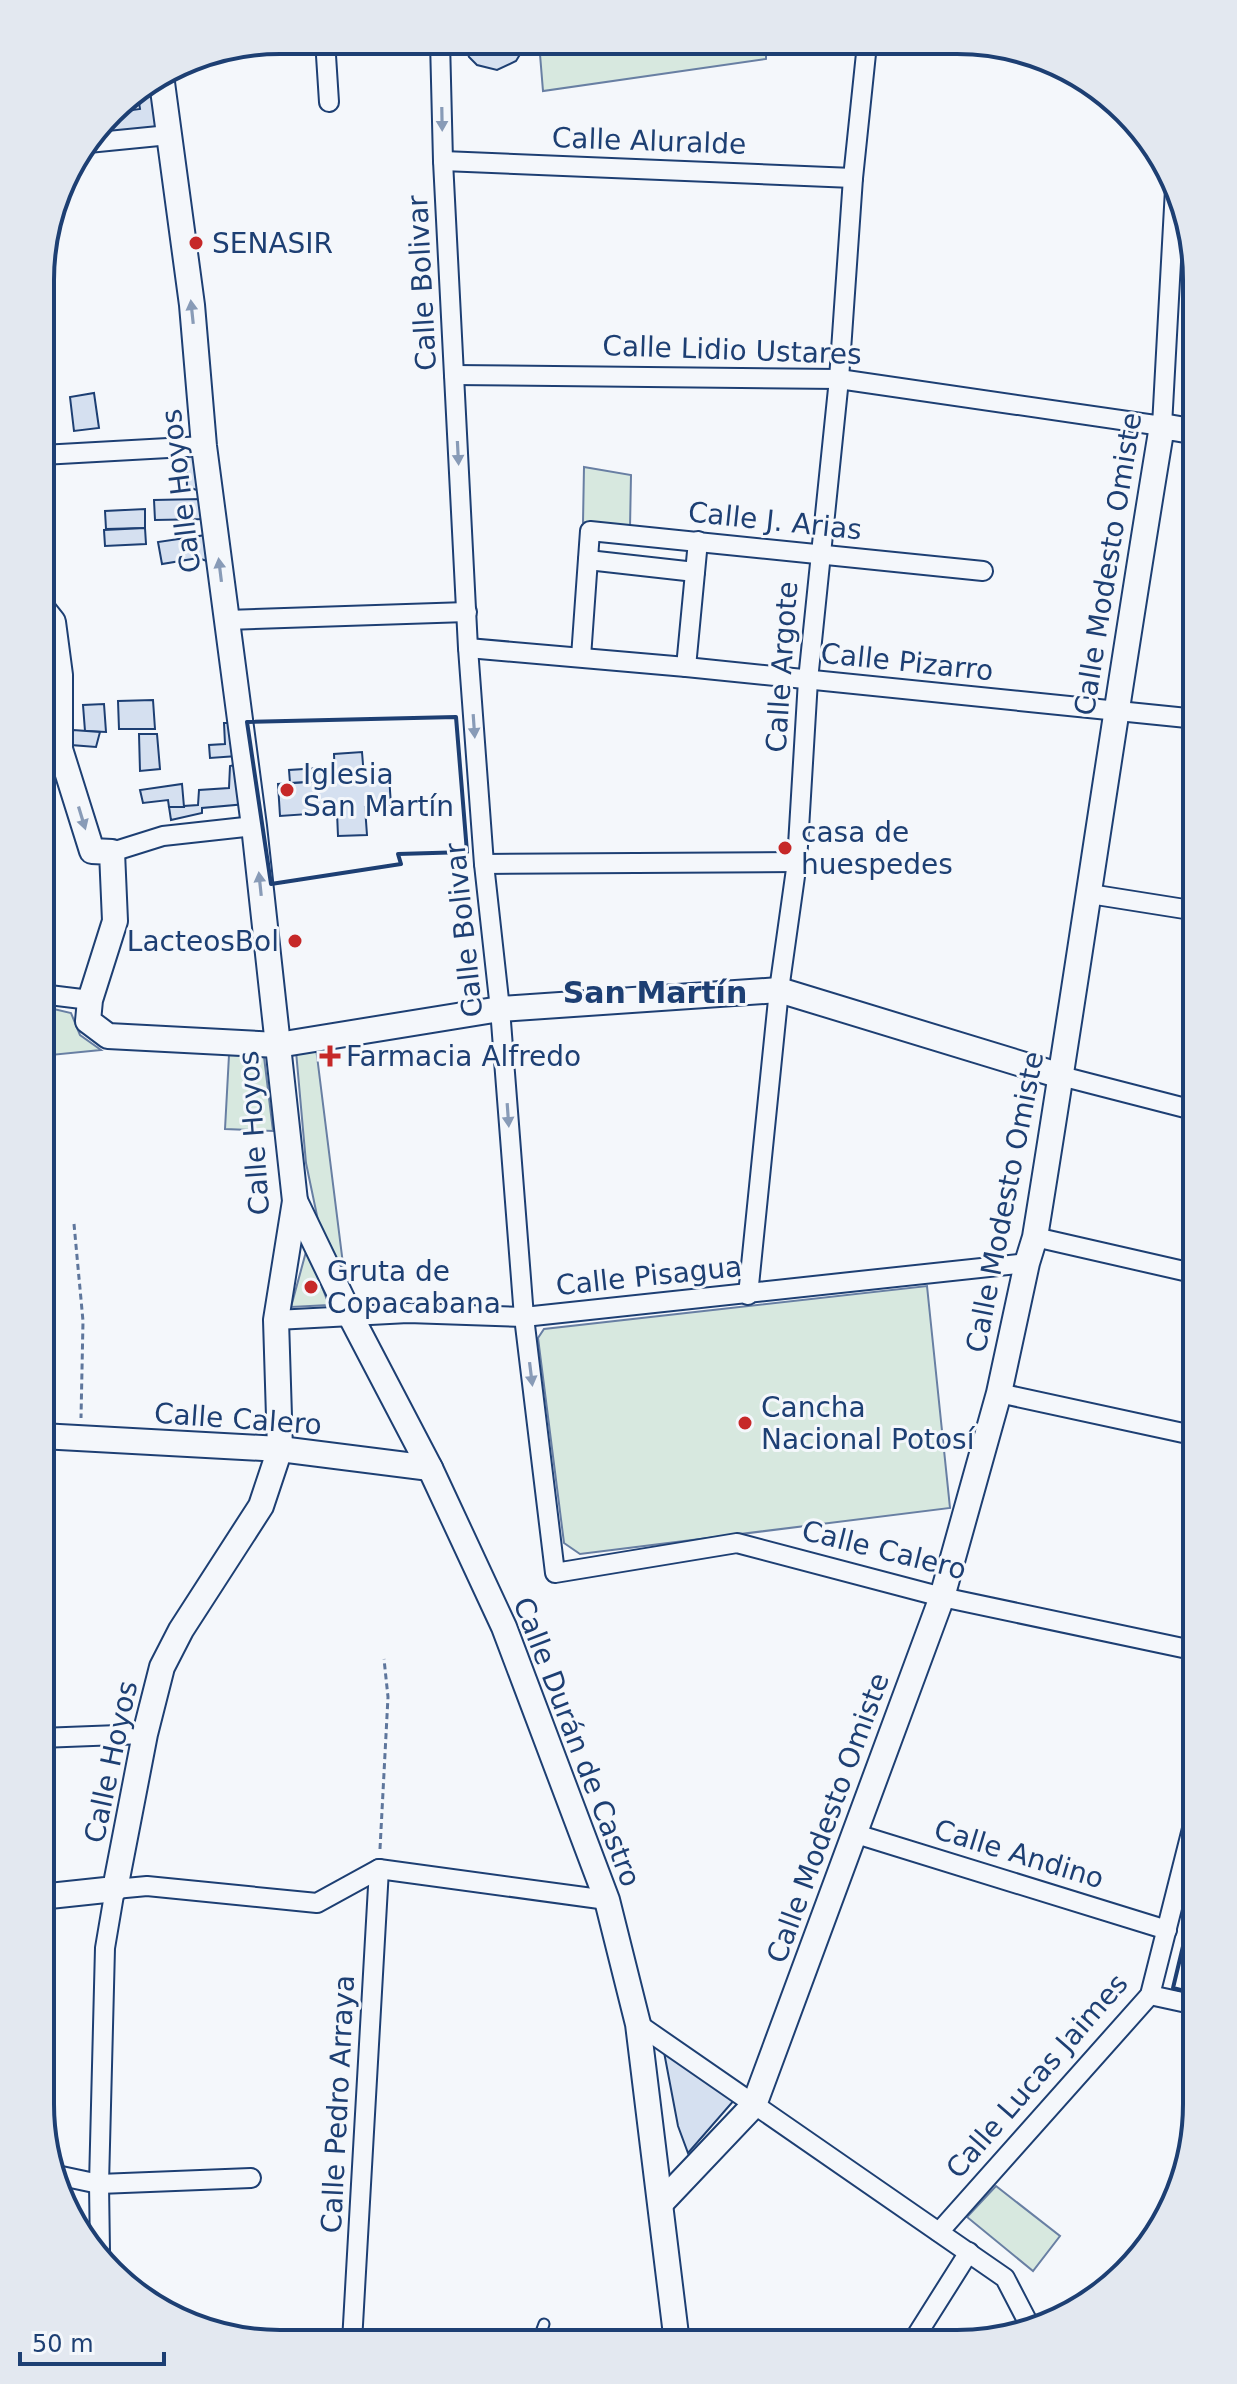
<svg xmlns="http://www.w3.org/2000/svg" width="1237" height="2384" font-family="'DejaVu Sans',sans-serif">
<rect width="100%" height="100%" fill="#f4f7fb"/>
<g fill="#d7e8df" stroke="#687fa3" stroke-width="2">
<path d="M539,42L766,43V59L543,91Z"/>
<path d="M584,467L631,475L630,528L583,522Z"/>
<path d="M41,1006L71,1013L80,1035L101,1050L41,1056Z"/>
<path d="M316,1048L345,1280L320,1230L306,1163L296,1051Z"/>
<path d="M229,1055L264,1057L273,1131L225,1129Z"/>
<path d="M307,1248L329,1305L291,1307Z"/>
<path d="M927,1286L950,1508L580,1554L564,1543L538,1338L544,1329Z"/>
<path d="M996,2186L1060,2236L1033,2271L967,2217Z"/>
</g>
<g fill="#d5e0f0" stroke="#1d3f73" stroke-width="2">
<path d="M463,41L527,42V43L516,61L497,70L477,65L469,57Z"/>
<path d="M156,78L162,129L93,137L111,113L140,109L137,90Z"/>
<path d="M94,393L99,428L74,431L70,397Z"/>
<path d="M186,447L200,448L207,493L187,487Z"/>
<path d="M202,499L208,519L155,520L154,500Z"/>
<path d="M145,509V528L106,529L105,511Z"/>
<path d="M145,528L146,544L105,546L104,530Z"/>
<path d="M206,535L210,562L198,558L162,564L158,542Z"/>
<path d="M42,671H54L57,682H45V696H42Z"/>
<path d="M153,700L155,729H119L118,701Z"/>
<path d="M104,704L106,732L85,731L83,705Z"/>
<path d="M224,723H235L237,756L210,758L209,745L225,744Z"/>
<path d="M73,730L100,732L96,747L71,745Z"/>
<path d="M139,734H157L160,769L140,771Z"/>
<path d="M362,752L364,777L389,776L391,805L365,807L367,835L338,836L337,812L280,816L278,784L335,780L334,754Z"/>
<path d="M243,763L246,804L202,808V813L171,820L169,807L198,805L199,790L229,788L230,766Z"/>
<path d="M335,767V780L290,783L289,770Z"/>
<path d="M182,784L184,807H169L168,800L143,803L140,790Z"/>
<path d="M664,2052L736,2098L688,2153L678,2126Z"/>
</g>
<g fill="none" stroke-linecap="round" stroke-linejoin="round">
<g stroke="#1d3f73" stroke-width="13">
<path id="service" d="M537,2343L544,2324"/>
</g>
<g stroke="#1d3f73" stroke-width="22">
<g id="minor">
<path d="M325,40L329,102"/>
<path d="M440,41L443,161L468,648L484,864L500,1009L524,1317L555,1573L737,1543L942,1597L1197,1651"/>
<path d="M88,143L169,135"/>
<path d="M443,161L853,178"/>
<path d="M454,375L839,379L1162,426L1175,189"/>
<path d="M42,455L204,446"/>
<path d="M588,560L695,572"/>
<path d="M227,620L467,612"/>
<path d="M468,648L686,667L1197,719"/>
<path d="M581,657L590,531L983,571"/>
<path d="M686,667L698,541"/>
<path d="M112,852L163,836L254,826"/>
<path d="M484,864L797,862"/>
<path d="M1090,894L1197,911"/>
<path d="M41,994L90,1000"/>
<path d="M1061,1076L1197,1111"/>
<path d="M1035,1237L1197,1274"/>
<path d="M748,1295L779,990L797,862L808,680L839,379L853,178L867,44"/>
<path d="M276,1320L408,1313L524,1317L1027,1263"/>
<path d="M999,1393L1197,1436"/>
<path d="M40,1738L145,1734"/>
<path d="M853,1833L1167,1930"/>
<path d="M1150,1995L1196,2005"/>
<path d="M638,2024L1005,2278L1033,2332"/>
<path d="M52,2174L99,2184L251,2178"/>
<path d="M939,2232L1150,1995L1197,1809"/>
<path d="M100,2252L99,2184L105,1948L115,1889L147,1886L317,1903L379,1869L607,1900"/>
<path d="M352,2342L379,1869"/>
<path d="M911,2344L969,2252"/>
</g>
</g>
<g stroke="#1d3f73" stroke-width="28">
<g id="secondary">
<path d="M42,608L53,622L60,675V749L92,851L112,852L115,921L90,1000L88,1021L108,1036L278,1045L500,1009L779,990L1061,1076"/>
<path d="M295,1201L350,1315L430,1468L504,1627L607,1900L638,2024L677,2343"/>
<path d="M41,1436L280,1449L430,1468"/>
<path d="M40,1897L115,1889L145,1734L162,1667L181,1630L261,1506L280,1449L276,1320L295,1201L254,826L204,446L192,305L161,75"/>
<path d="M661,2203L754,2105L942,1597L999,1393L1027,1263L1035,1237C1079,967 1117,696 1162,426L1197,432"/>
</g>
</g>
<g stroke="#5e769c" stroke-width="3" stroke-dasharray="6 4" stroke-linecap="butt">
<path d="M74,1224L83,1321L81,1418"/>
<path d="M380,1849L388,1697L384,1659"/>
</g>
<use href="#service" stroke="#f4f7fb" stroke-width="9"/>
<use href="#minor" stroke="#f4f7fb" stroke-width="18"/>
<use href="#secondary" stroke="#f4f7fb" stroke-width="24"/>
<g stroke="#1d3f73" stroke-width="4">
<path d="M456,717L467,852L398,854L401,864L271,884L247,722Z"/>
<path d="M1196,1994L1173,1988L1197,1888"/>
</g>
</g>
<defs><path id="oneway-solid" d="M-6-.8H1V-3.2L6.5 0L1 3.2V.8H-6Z" transform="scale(2)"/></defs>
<g fill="#889bb7">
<use href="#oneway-solid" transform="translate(442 119) rotate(89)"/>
<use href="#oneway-solid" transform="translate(192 312) rotate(-96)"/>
<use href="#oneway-solid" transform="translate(458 453) rotate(87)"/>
<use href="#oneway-solid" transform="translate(220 570) rotate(-97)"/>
<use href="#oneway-solid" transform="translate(474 726) rotate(86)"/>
<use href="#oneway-solid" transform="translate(82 818) rotate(73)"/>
<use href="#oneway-solid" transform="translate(260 884) rotate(-96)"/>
<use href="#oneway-solid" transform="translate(508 1115) rotate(86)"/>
<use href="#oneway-solid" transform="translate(531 1374) rotate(83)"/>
</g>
<g fill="#c62828" stroke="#f4f7fb" stroke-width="3">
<circle cx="196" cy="243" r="8"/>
<circle cx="287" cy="790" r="8"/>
<circle cx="785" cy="848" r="8"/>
<circle cx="295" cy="941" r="8"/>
<path d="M326 1044h8v8h8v8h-8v8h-8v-8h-8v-8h8z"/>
<circle cx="311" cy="1287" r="8"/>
<circle cx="745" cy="1423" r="8"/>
</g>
<g text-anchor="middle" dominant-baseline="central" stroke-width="6" stroke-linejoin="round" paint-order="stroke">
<g font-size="28" fill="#1d3f73" stroke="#f4f7fb">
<text transform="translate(649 141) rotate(2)">Calle Aluralde</text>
<text transform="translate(422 283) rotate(-93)">Calle Bolivar</text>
<text transform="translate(732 350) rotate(2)">Calle Lidio Ustares</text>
<text transform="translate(181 491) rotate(-97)">Calle Hoyos</text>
<text transform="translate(775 521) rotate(6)">Calle J. Arias</text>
<text transform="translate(1108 564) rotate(-81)">Calle Modesto Omiste</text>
<text transform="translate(907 662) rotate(6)">Calle Pizarro</text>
<text transform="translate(782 667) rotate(-86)">Calle Argote</text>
<text transform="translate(464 930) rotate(-96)">Calle Bolivar</text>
<text transform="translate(254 1133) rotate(-94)">Calle Hoyos</text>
<text transform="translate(1005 1202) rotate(-79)">Calle Modesto Omiste</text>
<text transform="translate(649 1276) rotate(-6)">Calle Pisagua</text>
<text transform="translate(238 1419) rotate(4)">Calle Calero</text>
<text transform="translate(884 1550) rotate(14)">Calle Calero</text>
<text transform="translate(577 1742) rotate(69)">Calle Durán de Castro</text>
<text transform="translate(111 1762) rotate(-78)">Calle Hoyos</text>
<text transform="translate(828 1818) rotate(-70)">Calle Modesto Omiste</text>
<text transform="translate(1019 1854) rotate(17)">Calle Andino</text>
<text transform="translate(1037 2076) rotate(-49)">Calle Lucas Jaimes</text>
<text transform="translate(338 2104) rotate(-87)">Calle Pedro Arraya</text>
</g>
<g font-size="28" fill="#1d3f73" stroke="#f4f7fb" text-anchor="start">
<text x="212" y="243">SENASIR</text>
<text x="303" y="774">Iglesia<tspan x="303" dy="32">San Martín</tspan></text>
<text x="801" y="832">casa de<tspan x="801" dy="32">huespedes</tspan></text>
<text x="279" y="941" text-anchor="end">LacteosBol</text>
<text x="346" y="1056">Farmacia Alfredo</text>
<text x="327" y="1271">Gruta de<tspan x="327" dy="32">Copacabana</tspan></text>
<text x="761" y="1407">Cancha<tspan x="761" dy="32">Nacional Potosí</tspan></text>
</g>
<g font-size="30" font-weight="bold" fill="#1d3f73" stroke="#f4f7fb">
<text x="655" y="992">San Martín</text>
</g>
</g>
<path d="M0 0H1237V2384H0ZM280 54H957A226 226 0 0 1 1183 280V2104A226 226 0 0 1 957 2330H280A226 226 0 0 1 54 2104V280A226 226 0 0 1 280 54Z" fill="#e3e8f0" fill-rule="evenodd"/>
<path fill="none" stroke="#1d3f73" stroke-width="4" d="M280 54H957A226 226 0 0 1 1183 280V2104A226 226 0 0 1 957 2330H280A226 226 0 0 1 54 2104V280A226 226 0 0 1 280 54Z"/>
<path d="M20 2352v12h144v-12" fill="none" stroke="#1d3f73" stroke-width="4"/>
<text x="32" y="2352" font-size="24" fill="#1d3f73" stroke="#f4f7fb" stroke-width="6" paint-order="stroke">50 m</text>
</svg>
